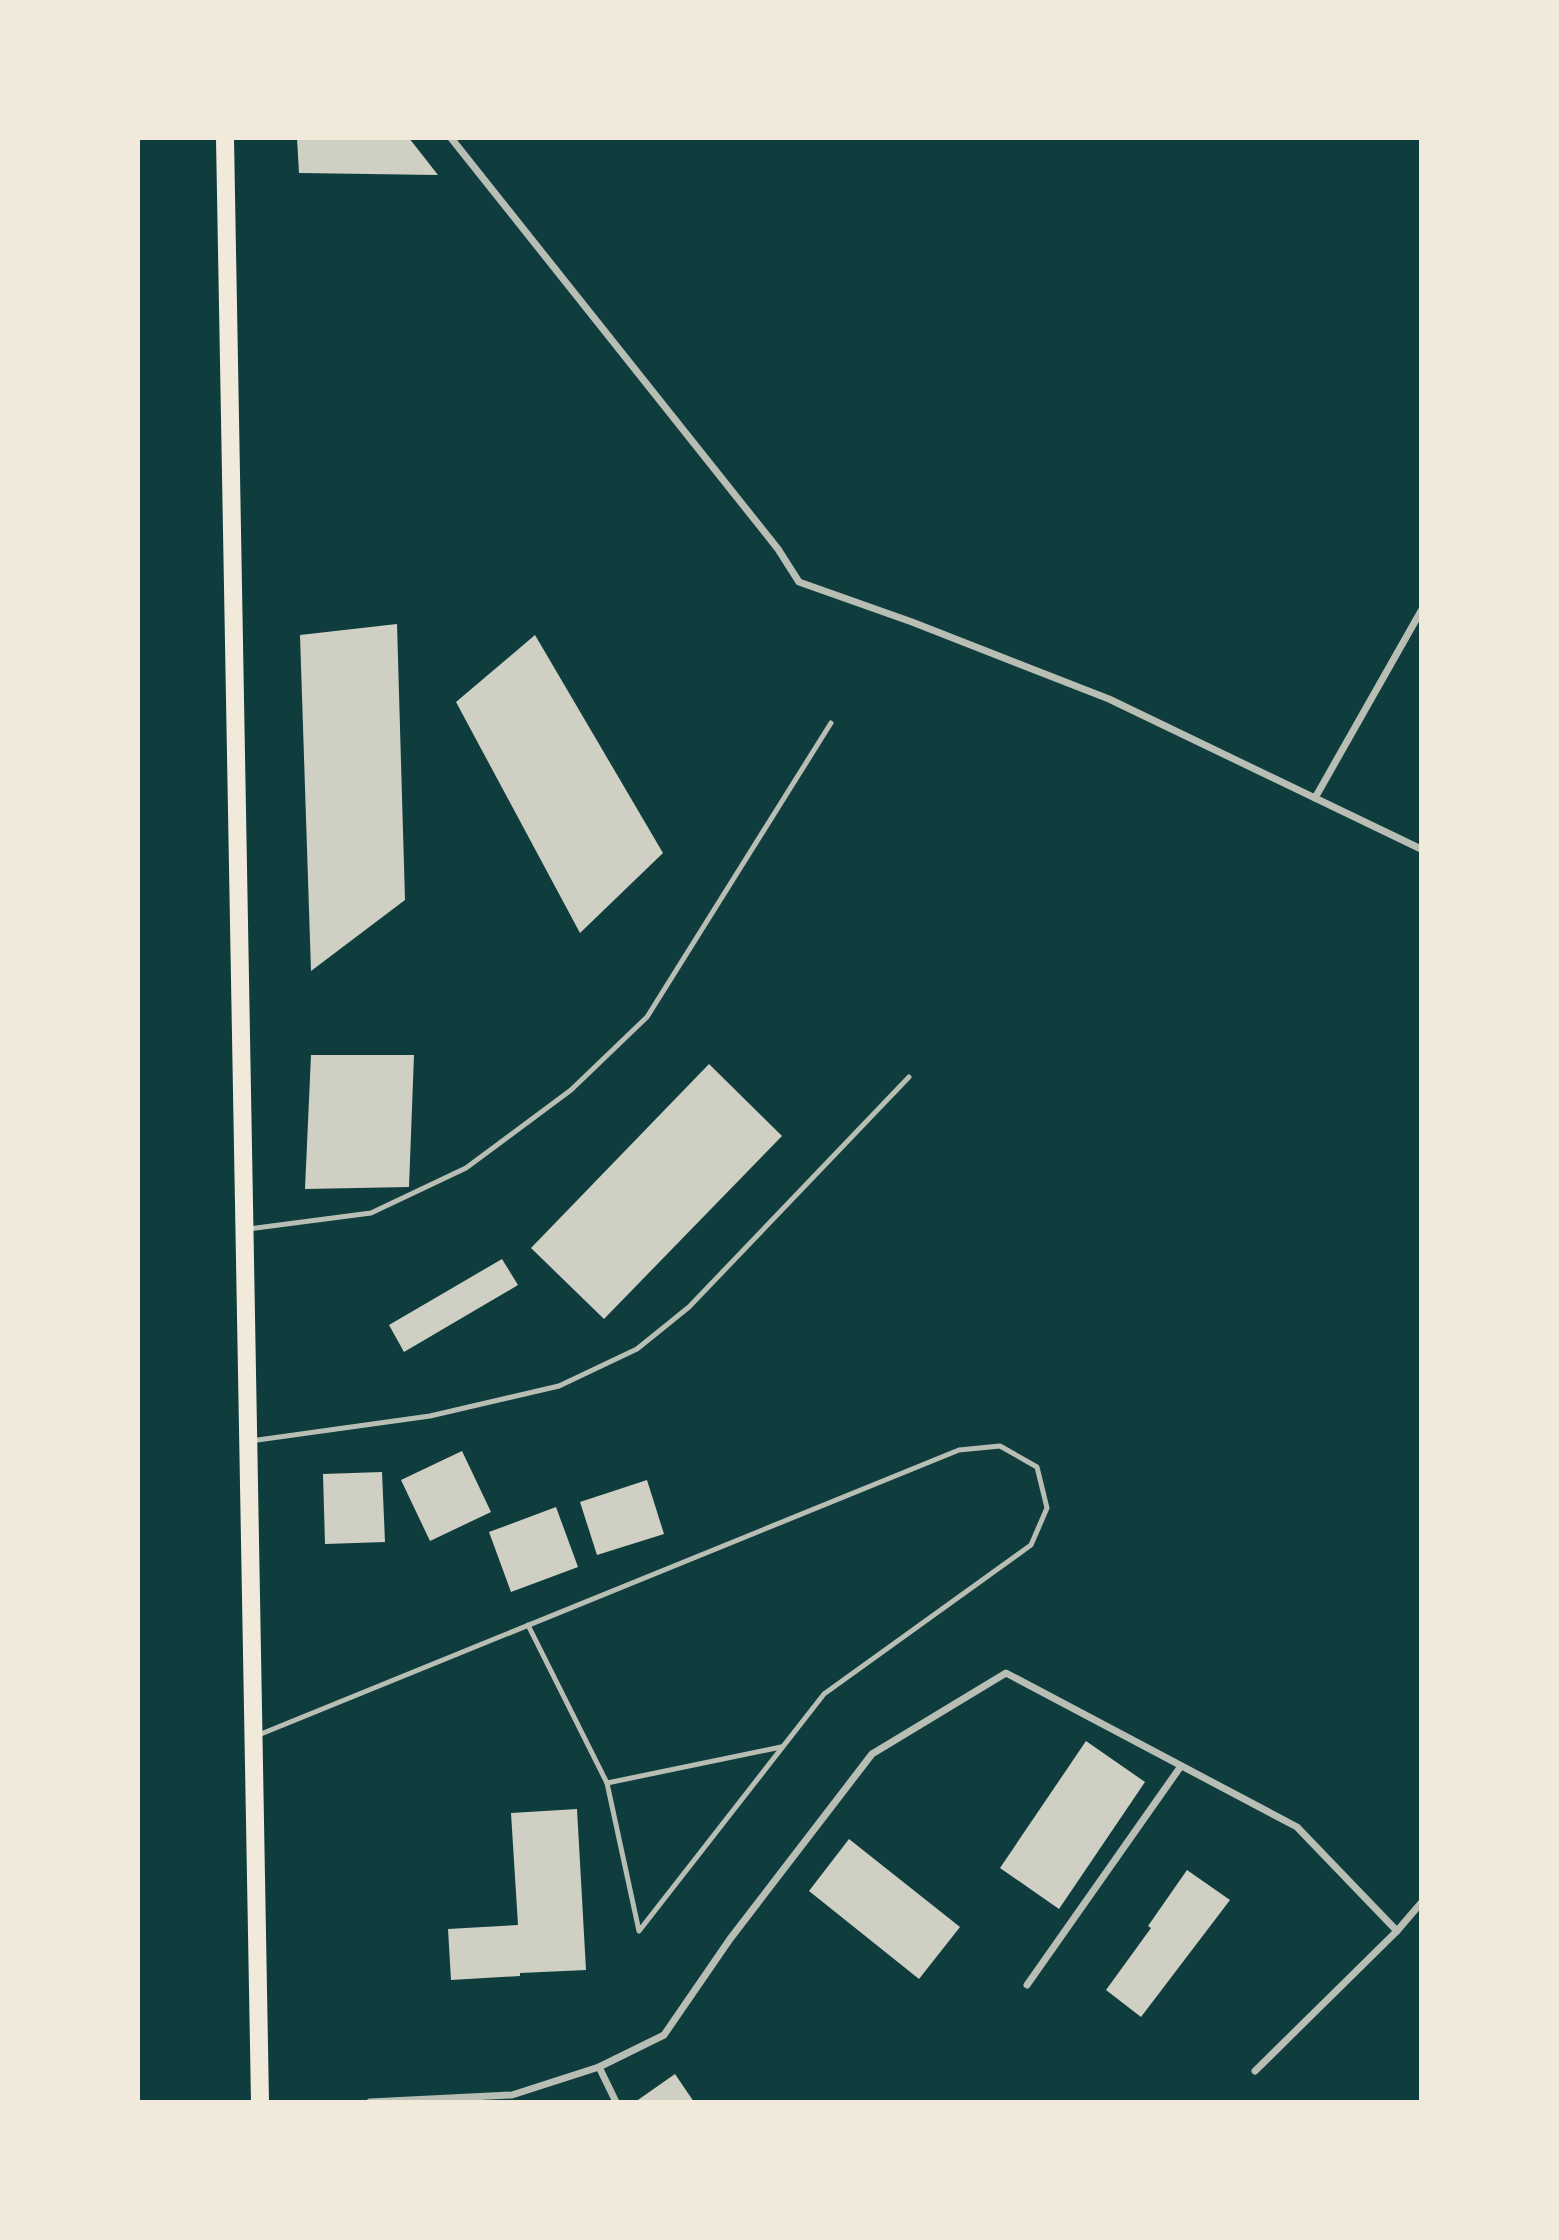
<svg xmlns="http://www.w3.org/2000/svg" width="1559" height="2240" font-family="Arial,sans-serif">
<rect width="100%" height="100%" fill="#0f3d3e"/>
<g fill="#cfcfc3">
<path d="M297,138H409L438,175L299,173Z"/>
<path d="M397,624L405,900L311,971L300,635Z"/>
<path d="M535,635L663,853L580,933L456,702Z"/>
<path d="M311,1055H414L409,1187L305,1189Z"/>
<path d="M709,1064L782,1136L604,1319L531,1248Z"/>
<path d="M502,1259L518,1285L404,1352L389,1325Z"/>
<path d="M462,1451L491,1512L430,1541L401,1480Z"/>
<path d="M382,1472L385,1542L325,1544L323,1474Z"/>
<path d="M647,1480L664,1534L597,1555L580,1502Z"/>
<path d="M556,1507L578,1567L511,1592L489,1532Z"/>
<path d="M1086,1741L1145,1782L1059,1909L1000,1868Z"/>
<path d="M577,1809L586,1970L520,1973V1976L451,1980L448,1929L518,1925L511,1813Z"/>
<path d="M849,1839L960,1927L919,1979L809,1891Z"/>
<path d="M1187,1870L1230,1900L1141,2017L1106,1990L1151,1928L1148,1926Z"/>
<path d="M675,2074L694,2102H635Z"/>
</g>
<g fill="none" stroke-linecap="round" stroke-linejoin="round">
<g stroke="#b8beb3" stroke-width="5">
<path d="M248,1229L371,1213L466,1168L571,1090L647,1017L831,723"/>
<path d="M251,1441L430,1416L559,1386L637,1349L689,1307L909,1077"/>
<path d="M528,1625L607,1783L781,1747"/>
<path d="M256,1736L959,1450L1000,1446L1037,1467L1047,1508L1031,1545L824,1694L639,1931L607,1783"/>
</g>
<g stroke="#b8beb3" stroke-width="7">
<path d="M451,138L778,549L799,582L912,622L1109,699L1421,849"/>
<path d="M1315,798L1421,611"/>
<path d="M1027,1985L1181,1766"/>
<path d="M599,2067L616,2102"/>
<path d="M1255,2071L1397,1931"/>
<path d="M370,2102L512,2095L599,2067L664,2035L730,1939L872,1754L1006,1673L1297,1827L1397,1931L1421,1903"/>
</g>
<path stroke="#f1e9da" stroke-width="18" d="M225,138L260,2102"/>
</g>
<rect width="1559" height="2240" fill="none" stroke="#f1e9da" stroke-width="280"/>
</svg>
